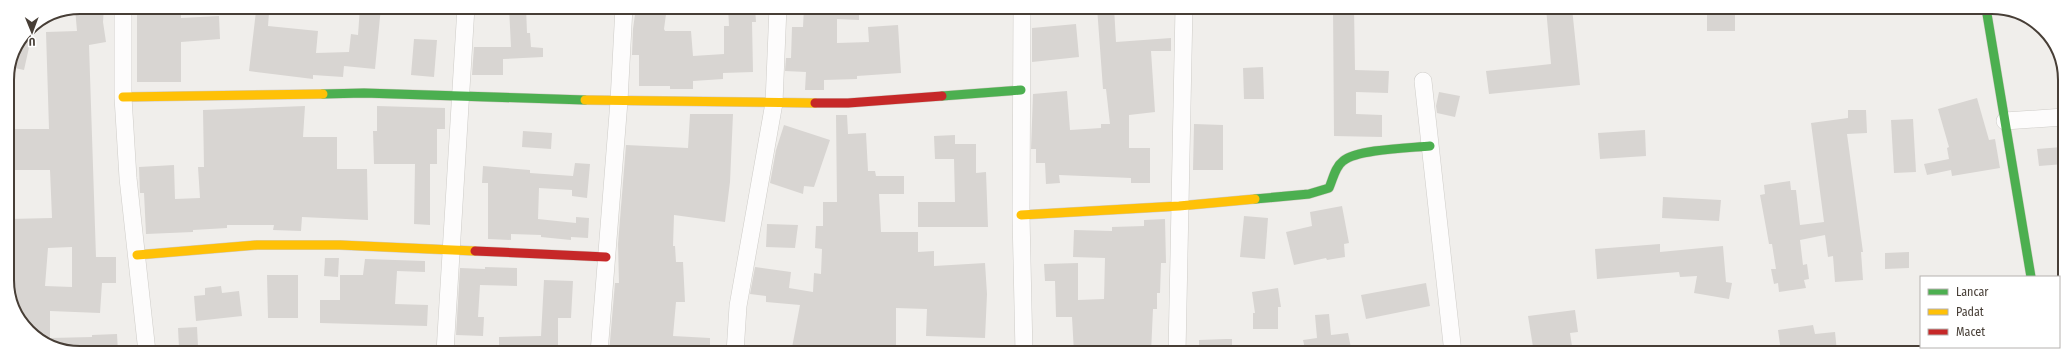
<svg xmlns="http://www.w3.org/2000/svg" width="2072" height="360" font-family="'Fira Sans Condensed',sans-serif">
<rect width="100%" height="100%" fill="#f0eeeb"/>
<g fill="#d8d5d2" fill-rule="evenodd">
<path d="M80,7H104L103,22L106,42L89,45L96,257H116V283H102L100,313L50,311V338L92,337V335L117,334L118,352H71L32,335L11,300L12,281H9V219L52,218L50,170H8V129H49L46,32L77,31L75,8ZM72,247V287L45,286L48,248Z"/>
<path d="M137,7H181V18L219,16L220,39L181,42V82H137Z"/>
<path d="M360,7H381L375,69L344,66L343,77L313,75V79L249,71L256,11L269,13L268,26L318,31L316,53L349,52L351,34L358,35Z"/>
<path d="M509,7H526L527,33H530L531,47L543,48V57L503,59V75H472L474,47H511Z"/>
<path d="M636,7H667L664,29L665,31H691L693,56L724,54V26H729L728,7H755L756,22H752L753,72L723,73V79L693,81V89H670V86H639V55H632L633,29Z"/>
<path d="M804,7H859V20L837,19V43L869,42L868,27L898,25L901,73L857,76V79L824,80V90H805L806,72L785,71L786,58H791L792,27H803Z"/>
<path d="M1097,7H1114L1116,42L1171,38V51H1151L1155,112L1129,115V148H1150V183H1131V178L1059,175L1060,183L1046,184L1045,163H1036V149H1031L1033,94L1067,91L1070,130L1101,128V124H1110L1106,89H1103Z"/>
<path d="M1333,7H1354L1355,70L1389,71L1388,93L1356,92V114L1382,115V137L1334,136Z"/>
<path d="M1546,8H1572L1580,85L1489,94L1486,71L1551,64Z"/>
<rect x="1707" y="8" width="28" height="23"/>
<path d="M1076,24L1079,57L1032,62V28Z"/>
<path d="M34,25L24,70L10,67L13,52L29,28Z"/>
<path d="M414,39L437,40L434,77L411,75Z"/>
<path d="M1263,67L1264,99H1244L1243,68Z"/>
<path d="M1439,92L1460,96L1455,117L1437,113L1436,106Z"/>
<path d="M1977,98L1989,140L1995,139L2000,168L1952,176L1951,170L1927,175L1924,164L1949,159L1947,148L1949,147L1938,109Z"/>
<path d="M305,106L303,137H337V169H367L368,220L302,217L301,231L273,230L274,225H227V228L193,230V232L146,234L144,193H140L139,167L174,165L175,199L200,198L198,167H204L203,110Z"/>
<path d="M377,106L445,108V129H437V164H430V225L414,224L415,164H374L373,131H377Z"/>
<path d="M1848,110H1866L1867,133L1847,134L1863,252H1861L1863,280L1835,282L1833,256L1828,257L1825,235L1800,240L1803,265L1807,264L1809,279L1804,280L1806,288L1779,292L1778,283L1774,284L1771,269H1776L1772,244H1769L1760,195L1765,194L1764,185L1790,181L1791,190H1796L1800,225L1824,222L1811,123L1848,118Z"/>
<path d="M690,114H733L730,182L725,222L674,215L673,246H675L676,262H683L685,302H676L673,336L710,338V353H609L615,283H619L618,244L626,145L688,148Z"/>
<path d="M836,115H847L848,134L866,133L868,171H875L876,176H904V194H879L881,232H918V252L934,251V266L985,263L987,294L985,338L926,336L927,309L896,308V353H866L830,346L829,353H791L800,305L766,302V296L750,294L755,267L791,272L789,288L813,292L814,273L821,274L822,249L815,248L816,226H823V202H837Z"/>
<path d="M1913,119L1916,172L1894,173L1891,120Z"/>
<path d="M1194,124L1223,125V170H1193Z"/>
<path d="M784,125L830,140L814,187L804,186L803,194L770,183L776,150Z"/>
<path d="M1645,130L1646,156L1600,159L1598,133Z"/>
<path d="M523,131L552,133L551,149L522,147Z"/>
<path d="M955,135V144H976V173L986,172L988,227H918V202H955L954,159H935L934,136Z"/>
<path d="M2062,147L2064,164L2039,166L2037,149Z"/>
<path d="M575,163L590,164L587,198L572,196V190L539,188L538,219L576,223V217L589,218L588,238L571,237V240L541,237V235L511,234V240L488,239V183H482L483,166L530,170V173L573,176Z"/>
<path d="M1663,197L1721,200L1719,221L1662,218Z"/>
<path d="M1342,206L1349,243L1344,244L1345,257L1327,260L1326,258L1294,265L1286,232L1312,226L1310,212Z"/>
<path d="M1244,216L1268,218L1265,259L1240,257Z"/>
<path d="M1165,219L1166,263H1161L1160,293H1157V309H1153L1151,353H1074L1072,317H1056L1055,281H1045L1044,264L1078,263V300L1104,299L1105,258L1073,257L1074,230L1112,231V227L1144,226V220Z"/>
<path d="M767,224L798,225L795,248L766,247Z"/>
<path d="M1660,244V252L1723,246L1726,282L1732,283L1729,299L1694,293L1697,276L1680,277L1679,272L1597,279L1595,249Z"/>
<path d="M1909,252V268L1885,269V253Z"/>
<path d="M325,258H339L338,277L324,276Z"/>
<path d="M365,259L425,261V272L397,271L395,304L428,305L427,326L320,323V300H340V275H363Z"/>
<path d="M485,267L517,268V286L480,285L478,317H484L483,336L456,335L460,268L485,269Z"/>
<path d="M267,275H298V318H268Z"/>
<path d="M544,280L573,281L571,318H558V353L499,352V337L541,336Z"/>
<path d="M1426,283L1430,306L1366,319L1361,295Z"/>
<path d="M221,286L222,293L239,291L242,316L196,321L194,296L205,295V288Z"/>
<path d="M1278,288L1281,307H1278V329H1253V313H1255L1252,292Z"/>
<path d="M1575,310L1578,332L1570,333L1573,353H1534L1528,316Z"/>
<path d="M1329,314L1331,335L1348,333L1352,353H1306L1303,340L1317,338L1315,315Z"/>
<path d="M1813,325L1815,334L1835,332L1837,352L1803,353L1802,349L1781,352L1778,330Z"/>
<path d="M197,327L198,346L179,348L178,328Z"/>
<path d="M1226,339H1232V353H1199V340Z"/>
</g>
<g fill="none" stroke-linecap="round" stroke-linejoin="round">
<g stroke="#ceccc8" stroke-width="18">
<g id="street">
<path d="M123,7V97L128,178L147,352"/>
<path d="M1022,7L1021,215L1024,353"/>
<path d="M1423,81L1453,353"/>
<path d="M2005,121L2064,117"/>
<path d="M445,352L466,7"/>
<path d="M599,353L619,101L624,7"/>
<path d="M735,353L738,306L774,103L778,7"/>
<path d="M1177,353L1184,7"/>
</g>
</g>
<g stroke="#d0cac2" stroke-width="10">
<g id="fast">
<path d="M1986,8L2031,277"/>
<path d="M323,94L364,93L585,100"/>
<path d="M942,96L1021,90"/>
<path d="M1255,199L1309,194L1329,188C1333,179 1335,167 1343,161C1358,149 1410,148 1430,146"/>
</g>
</g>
<g stroke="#d0cac2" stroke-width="10">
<g id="slow">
<path d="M123,97L323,94"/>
<path d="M585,100L815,103"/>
<path d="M1021,215L1179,206L1255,199"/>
<path d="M137,255L257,245H340L475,251"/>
</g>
</g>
<g stroke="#d0cac2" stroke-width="10">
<g id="jam">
<path d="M815,103H848L942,96"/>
<path d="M475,251L606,257"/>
</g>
</g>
<use href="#street" stroke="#fdfcfc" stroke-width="17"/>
<use href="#fast" stroke="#4caf50" stroke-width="9"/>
<use href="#slow" stroke="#ffc107" stroke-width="9"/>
<use href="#jam" stroke="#c62828" stroke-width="9"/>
</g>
<path d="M0 0H2072V360H0ZM80 14H1992A66 66 0 0 1 2058 80V280A66 66 0 0 1 1992 346H80A66 66 0 0 1 14 280V80A66 66 0 0 1 80 14Z" fill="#fff" fill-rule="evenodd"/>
<path fill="none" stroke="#473e36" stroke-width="2" d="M80 14H1992A66 66 0 0 1 2058 80V280A66 66 0 0 1 1992 346H80A66 66 0 0 1 14 280V80A66 66 0 0 1 80 14Z"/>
<rect x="1920" y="276" width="140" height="72" fill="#ffffff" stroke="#b5b2af"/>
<rect x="1928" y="289" width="20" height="6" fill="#4caf50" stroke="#b5b2af"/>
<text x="1956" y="296" font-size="12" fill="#473e36">Lancar</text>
<rect x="1928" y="309" width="20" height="6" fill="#ffc107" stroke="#b5b2af"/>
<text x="1956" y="316" font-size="12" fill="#473e36">Padat</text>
<rect x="1928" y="329" width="20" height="6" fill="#c62828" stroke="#b5b2af"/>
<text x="1956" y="336" font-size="12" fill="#473e36">Macet</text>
<g transform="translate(32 32) rotate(179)" stroke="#ffffff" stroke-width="3" paint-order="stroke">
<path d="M0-3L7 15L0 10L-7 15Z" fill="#473e36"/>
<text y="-6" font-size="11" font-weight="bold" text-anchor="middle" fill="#473e36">U</text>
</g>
</svg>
